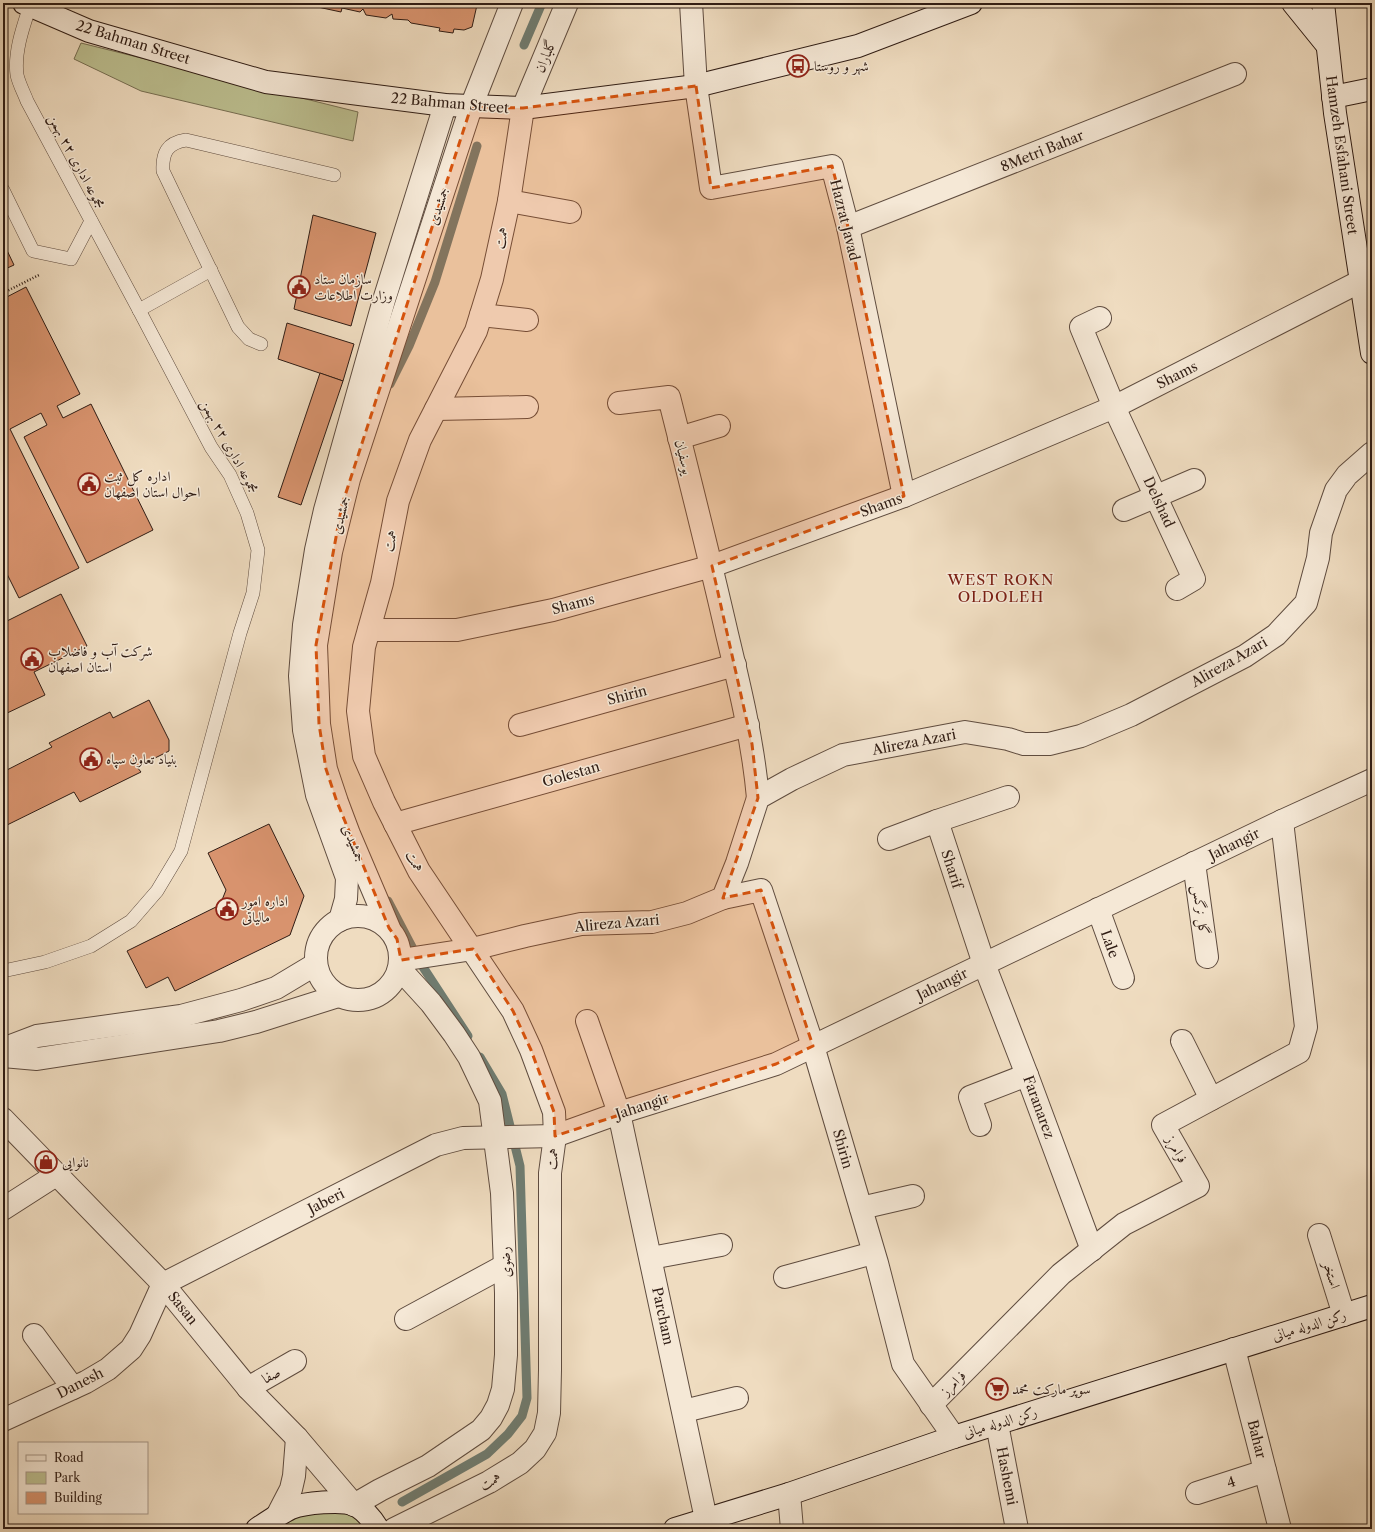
<svg xmlns="http://www.w3.org/2000/svg" width="1375" height="1532" font-family="'Libre Caslon Text',Amiri,serif">
<rect width="100%" height="100%" fill="#efdcc0"/>
<filter id="stains"><feTurbulence type="fractalNoise" baseFrequency=".005" numOctaves="4"/><feColorMatrix values="0 0 0 0 .2 0 0 0 0 .09 0 0 0 0 .02 0 0 0 .5 -.17"/></filter>
<radialGradient id="worn" r=".72"><stop offset=".6" stop-color="#630" stop-opacity="0"/><stop offset="1" stop-color="#630" stop-opacity=".3"/></radialGradient>
<g fill="#bcbf90" stroke="#766e52">
<path d="M81,43L358,112L353,141L141,91L74,59Z"/>
<path d="M354,1505L377,1529H257L277,1517Z"/>
</g>
<g fill="none" stroke-linecap="round" stroke-linejoin="round">
<g stroke="#6f7c71" stroke-width="9">
<path d="M524,45L542,3"/>
<path d="M390,384L409,346L435,282L477,146"/>
<path d="M388,901L421,964L468,1036"/>
<path d="M402,1502L487,1454L508,1434L522,1416L527,1398L520,1166L502,1094L480,1057"/>
</g>
</g>
<g fill="#d8936e" stroke="#2f1c14">
<path d="M299,3H473L472,4L477,5L472,27L464,30L454,29L453,33L439,31L440,28L411,23L408,20L393,19L392,14L386,18L366,15L363,9L360,12L342,8L341,12Z"/>
<path d="M313,215L376,233L351,326L294,309Z"/>
<path d="M3,242L14,265L3,270Z"/>
<path d="M26,287L80,394L57,406L63,418L91,404L153,530L87,563L24,437L47,425L41,413L10,429L79,568L19,598L3,566V299Z"/>
<path d="M287,323L354,344L343,381L278,359Z"/>
<path d="M320,373L343,381L301,505L278,497Z"/>
<path d="M61,594L87,646L34,672L45,695L3,715V623Z"/>
<path d="M149,700L169,740V751L137,767L141,772L80,802L74,792L3,827V772L52,747L49,743L110,712L113,718Z"/>
<path d="M269,824L304,896L290,935L175,991L168,977L146,988L127,951L220,905L226,890L208,853Z"/>
</g>
<g fill="none" stroke-linecap="round" stroke-linejoin="round">
<g stroke="#5f4c3f" stroke-width="14">
<g id="service">
<path d="M3,190L33,251L71,259L91,221"/>
<path d="M139,310L211,270"/>
<path d="M261,344L249,339L238,327L163,171C162,153 167,143 186,140L334,175"/>
<path d="M3,971L45,962L91,946L131,921L157,891L181,851L240,633L253,593L258,550L247,513L230,475L211,447L139,310L27,101C24,93 19,84 17,75C14,52 23,27 30,6"/>
</g>
</g>
<g stroke="#5f4c3f" stroke-width="24">
<g id="minor">
<path d="M691,3L696,86L711,188L832,166L848,227L904,496"/>
<path d="M471,107L512,3"/>
<path d="M509,201L570,212"/>
<path d="M848,227L1235,74"/>
<path d="M481,315L527,320"/>
<path d="M1100,318L1081,327L1114,407L1194,579L1177,589"/>
<path d="M619,403L669,397C689,476 709,555 727,634C740,688 753,742 758,798"/>
<path d="M436,409L527,407"/>
<path d="M679,438L719,426"/>
<path d="M1124,510L1194,480"/>
<path d="M369,630H457L553,610L712,566L904,496L1114,407L1361,281"/>
<path d="M520,725L735,665"/>
<path d="M937,821L1008,797"/>
<path d="M395,824L748,725"/>
<path d="M889,839L937,821L984,964L1027,1075L1092,1250"/>
<path d="M1194,863L1207,957"/>
<path d="M723,898L761,890L813,1046L877,1263L903,1364L954,1437"/>
<path d="M1098,909L1123,978"/>
<path d="M401,960L473,949L525,936L581,924L652,922L687,913L723,898L737,863L758,798L792,779L843,755L965,732L1008,739L1024,744H1049L1081,736L1131,715L1245,656L1276,635L1306,603L1318,558L1321,533L1336,490L1347,475L1372,453"/>
<path d="M587,1021L619,1113L706,1519"/>
<path d="M1182,1041L1211,1099"/>
<path d="M3,1119L163,1284L248,1388L297,1438L354,1505"/>
<path d="M980,1125L970,1097L1027,1075"/>
<path d="M861,1208L913,1196"/>
<path d="M3,1209L56,1175"/>
<path d="M1319,1235L1344,1315"/>
<path d="M651,1258L721,1245"/>
<path d="M785,1277L873,1253"/>
<path d="M406,1319L504,1266"/>
<path d="M34,1335L73,1388"/>
<path d="M1234,1349L1280,1529"/>
<path d="M248,1388L295,1361"/>
<path d="M931,1405L1061,1274L1124,1224L1198,1186L1163,1125L1299,1052L1306,1027L1282,821"/>
<path d="M684,1411L737,1398"/>
<path d="M3,1420L86,1382L108,1369L131,1349L140,1335L163,1284L436,1145L463,1138L555,1136L619,1113L776,1064L1282,821L1372,780"/>
<path d="M997,1424L1017,1529"/>
<path d="M1197,1493L1265,1471"/>
<path d="M789,1494L792,1529"/>
<path d="M277,1516L291,1489L294,1476L297,1438"/>
<path d="M394,1529L489,1482L520,1463L535,1449L545,1433L549,1413L550,1370V1173L555,1136L554,1112L531,1050L513,1011L419,871L384,802L364,756L358,711L364,647L382,583L398,501L420,440L476,331L492,279L509,201L523,108L567,3"/>
</g>
</g>
<g stroke="#5f4c3f" stroke-width="24">
<g id="tertiary">
<circle cx="358" cy="958" r="42"/>
<path d="M340,920L346,899L347,878L317,795L304,730L300,676L304,625L316,550L325,510L384,300L445,105"/>
<path d="M389,928L349,834L337,802L326,769L319,724L316,645L331,552L349,479L471,107"/>
<path d="M3,1049L37,1036L181,1016L241,1000L276,988L316,964"/>
<path d="M3,1056L37,1059L219,1031L256,1022L338,996"/>
<path d="M354,1505L380,1490L428,1466L481,1430L491,1418L498,1405L503,1389L506,1355V1293L502,1193L490,1101L469,1057L454,1034L431,1003L400,969"/>
</g>
</g>
<g stroke="#2f1c14" stroke-width="24">
<g id="secondary">
<path d="M24,3L89,31L266,82L445,105L523,108L696,86L858,46L971,3"/>
<path d="M1293,3L1327,45"/>
<path d="M1323,3L1335,113L1372,353"/>
<path d="M1333,97L1372,89"/>
<path d="M257,1529C268,1522 279,1514 291,1508C304,1503 342,1499 355,1505C365,1510 372,1519 378,1529"/>
<path d="M675,1529L789,1494L954,1437L1372,1306"/>
</g>
</g>
<g stroke="#2f1c14" stroke-width="2.5" stroke-dasharray="1 2" stroke-linecap="butt">
<path d="M3,293L39,275"/>
<path d="M3,613L5,618L3,619"/>
</g>
<use href="#service" stroke="#f5e8d6" stroke-width="13"/>
<use href="#minor" stroke="#f5e8d6" stroke-width="22"/>
<use href="#tertiary" stroke="#f5e8d6" stroke-width="22"/>
<use href="#secondary" stroke="#f5e8d6" stroke-width="22"/>
</g>
<path fill="#d6530d" fill-opacity="0.2" stroke="#d6530d" stroke-width="3" stroke-dasharray="8 5" stroke-linejoin="round" d="M696,86L711,188L832,166L848,227L904,496L712,566L752,744L758,798L723,898L761,890L813,1046L776,1064L555,1136L554,1112L531,1050L513,1011L473,949L401,960L397,939L389,928L337,802L326,769L319,724L316,645L342,505L471,107L523,108Z"/>
<defs>
<g id="bus-ring" transform="scale(1.15)"><circle r="9.5" fill="#f5e8d6" stroke="#8f2418" stroke-width="1.5"/><path d="M-5-6H5V4H4V6H2V4H-2V6H-4V4H-5ZM-3.5-4V0h7V-4ZM-3.5 1.2v1.5H-2V1.2ZM2 1.2v1.5H3.5V1.2Z" fill="#8f2418"/></g>
<g id="civic-ring" transform="scale(1.15)"><circle r="9.5" fill="#f5e8d6" stroke="#8f2418" stroke-width="1.5"/><path d="M-.6-6.5H3V-4.5H.6V-3L4-1V1h2V6H-6V1h2V-1L-.6-3ZM-1.2 2.5V6h2.4V2.5Z" fill="#8f2418"/></g>
<g id="shop-ring" transform="scale(1.15)"><circle r="9.5" fill="#f5e8d6" stroke="#8f2418" stroke-width="1.5"/><path d="M-5-2.5h2.3a2.7 3.5 0 0 1 5.4 0H5L5.5 6h-11ZM-1.5-2.5h3a1.5 2.3 0 0 0-3 0Z" fill="#8f2418"/></g>
<g id="supermarket-ring" transform="scale(1.15)"><circle r="9.5" fill="#f5e8d6" stroke="#8f2418" stroke-width="1.5"/><path d="M-6-5.5h2.5l.6 2H6L4.5 2H-2.5L-4.4-4H-6ZM-1.5 3.2a1.3 1.3 0 1 0 .1 0ZM3 3.2a1.3 1.3 0 1 0 .1 0Z" fill="#8f2418"/></g>
</defs>
<g fill-rule="evenodd">
<use href="#bus-ring" x="798" y="66"/>
<use href="#civic-ring" x="299" y="287"/>
<use href="#civic-ring" x="89" y="484"/>
<use href="#civic-ring" x="32" y="659"/>
<use href="#civic-ring" x="91" y="759"/>
<use href="#civic-ring" x="227" y="909"/>
<use href="#shop-ring" x="46" y="1162"/>
<use href="#supermarket-ring" x="997" y="1389"/>
</g>
<g text-anchor="middle" dominant-baseline="central" stroke-width="3" stroke-linejoin="round" paint-order="stroke">
<g font-size="14" fill="#2f1c14" stroke="#f5e8d6">
<text transform="translate(133 42) rotate(17)">22 Bahman Street</text>
<text transform="translate(545 56) rotate(-68)">گلباران</text>
<text transform="translate(450 103) rotate(5)">22 Bahman Street</text>
<text transform="translate(1042 151) rotate(-22)">8Metri Bahar</text>
<text transform="translate(1342 155) rotate(82)">Hamzeh Esfahani Street</text>
<text transform="translate(77 161) rotate(62)">مجموعه اداری ۲۲ بهمن</text>
<text transform="translate(438 206) rotate(-72)">جمشیدی</text>
<text transform="translate(845 220) rotate(76)">Hazrat Javad</text>
<text transform="translate(501 238) rotate(-78)">همت</text>
<text transform="translate(1177 375) rotate(-27)">Shams</text>
<text transform="translate(230 446) rotate(61)">مجموعه اداری ۲۲ بهمن</text>
<text transform="translate(684 457) rotate(76)">یوسفیان</text>
<text transform="translate(1159 502) rotate(65)">Delshad</text>
<text transform="translate(881 505) rotate(-20)">Shams</text>
<text transform="translate(340 515) rotate(-77)">جمشیدی</text>
<text transform="translate(390 541) rotate(-79)">همت</text>
<text transform="translate(573 604) rotate(-15)">Shams</text>
<text transform="translate(1229 662) rotate(-30)">Alireza Azari</text>
<text transform="translate(627 695) rotate(-15)">Shirin</text>
<text transform="translate(914 742) rotate(-11)">Alireza Azari</text>
<text transform="translate(571 774) rotate(-16)">Golestan</text>
<text transform="translate(354 843) rotate(67)">جمشیدی</text>
<text transform="translate(1234 844) rotate(-26)">Jahangir</text>
<text transform="translate(415 861) rotate(61)">همت</text>
<text transform="translate(952 869) rotate(72)">Sharif</text>
<text transform="translate(1201 910) rotate(82)">گل نرگس</text>
<text transform="translate(617 923) rotate(-5)">Alireza Azari</text>
<text transform="translate(1110 944) rotate(70)">Lale</text>
<text transform="translate(942 984) rotate(-26)">Jahangir</text>
<text transform="translate(642 1106) rotate(-18)">Jahangir</text>
<text transform="translate(1039 1107) rotate(70)">Faranarez</text>
<text transform="translate(843 1149) rotate(74)">Shirin</text>
<text transform="translate(1177 1149) rotate(60)">فرامرز</text>
<text transform="translate(552 1159) rotate(-83)">همت</text>
<text transform="translate(326 1201) rotate(-27)">Jaberi</text>
<text transform="translate(505 1262) rotate(-93)">رضوی</text>
<text transform="translate(1332 1275) rotate(73)">استخر</text>
<text transform="translate(183 1308) rotate(51)">Sasan</text>
<text transform="translate(663 1316) rotate(78)">Parcham</text>
<text transform="translate(1309 1325) rotate(-17)">رکن الدوله میانی</text>
<text transform="translate(271 1375) rotate(-30)">صفا</text>
<text transform="translate(80 1383) rotate(-27)">Danesh</text>
<text transform="translate(953 1383) rotate(-45)">فرامرز</text>
<text transform="translate(1000 1422) rotate(-17)">رکن الدوله میانی</text>
<text transform="translate(1257 1439) rotate(76)">Bahar</text>
<text transform="translate(1007 1476) rotate(79)">Hashemi</text>
<text transform="translate(490 1481) rotate(-29)">همت</text>
<text transform="translate(1231 1482) rotate(-18)">4</text>
</g>
<g font-size="14" fill="#2f1c14" stroke="#f5e8d6" text-anchor="start">
<text x="814" y="66">شهر و روستا</text>
<text x="314" y="279">سازمان ستاد<tspan x="314" dy="16">وزارت اطلاعات</tspan></text>
<text x="104" y="476">اداره کل ثبت<tspan x="104" dy="16">احوال استان اصفهان</tspan></text>
<text x="48" y="651">شرکت آب و فاضلاب<tspan x="48" dy="16">استان اصفهان</tspan></text>
<text x="106" y="759">بنیاد تعاون سپاه</text>
<text x="242" y="901">اداره امور<tspan x="242" dy="16">مالیاتی</tspan></text>
<text x="62" y="1162">نانوایی</text>
<text x="1012" y="1389">سوپر مارکت محمد</text>
</g>
<g font-size="15" letter-spacing="1" fill="#7a1f14" stroke="#f5e8d6">
<text x="1001" y="579">WEST ROKN<tspan x="1001" dy="17">OLDOLEH</tspan></text>
</g>
</g>
<rect width="1375" height="1532" fill="none" stroke="#efdcc0" stroke-width="16"/>
<rect x="4" y="4" width="1367" height="1524" fill="none" stroke="#2f1c14" stroke-width="2"/>
<rect x="8" y="8" width="1359" height="1516" fill="none" stroke="#2f1c14"/>
<rect x="18" y="1442" width="130" height="72" fill="#f5e8d6" stroke="#a69688"/>
<rect x="26" y="1455" width="20" height="6" fill="#f5e8d6" stroke="#a69688"/>
<text x="54" y="1462" font-size="12" fill="#2f1c14">Road</text>
<rect x="26" y="1472" width="20" height="12" fill="#bcbf90" stroke="#a69688"/>
<text x="54" y="1482" font-size="12" fill="#2f1c14">Park</text>
<rect x="26" y="1492" width="20" height="12" fill="#d8936e" stroke="#a69688"/>
<text x="54" y="1502" font-size="12" fill="#2f1c14">Building</text>
<rect width="100%" height="100%" filter="url(#stains)"/>
<rect width="100%" height="100%" fill="url(#worn)"/>
</svg>
